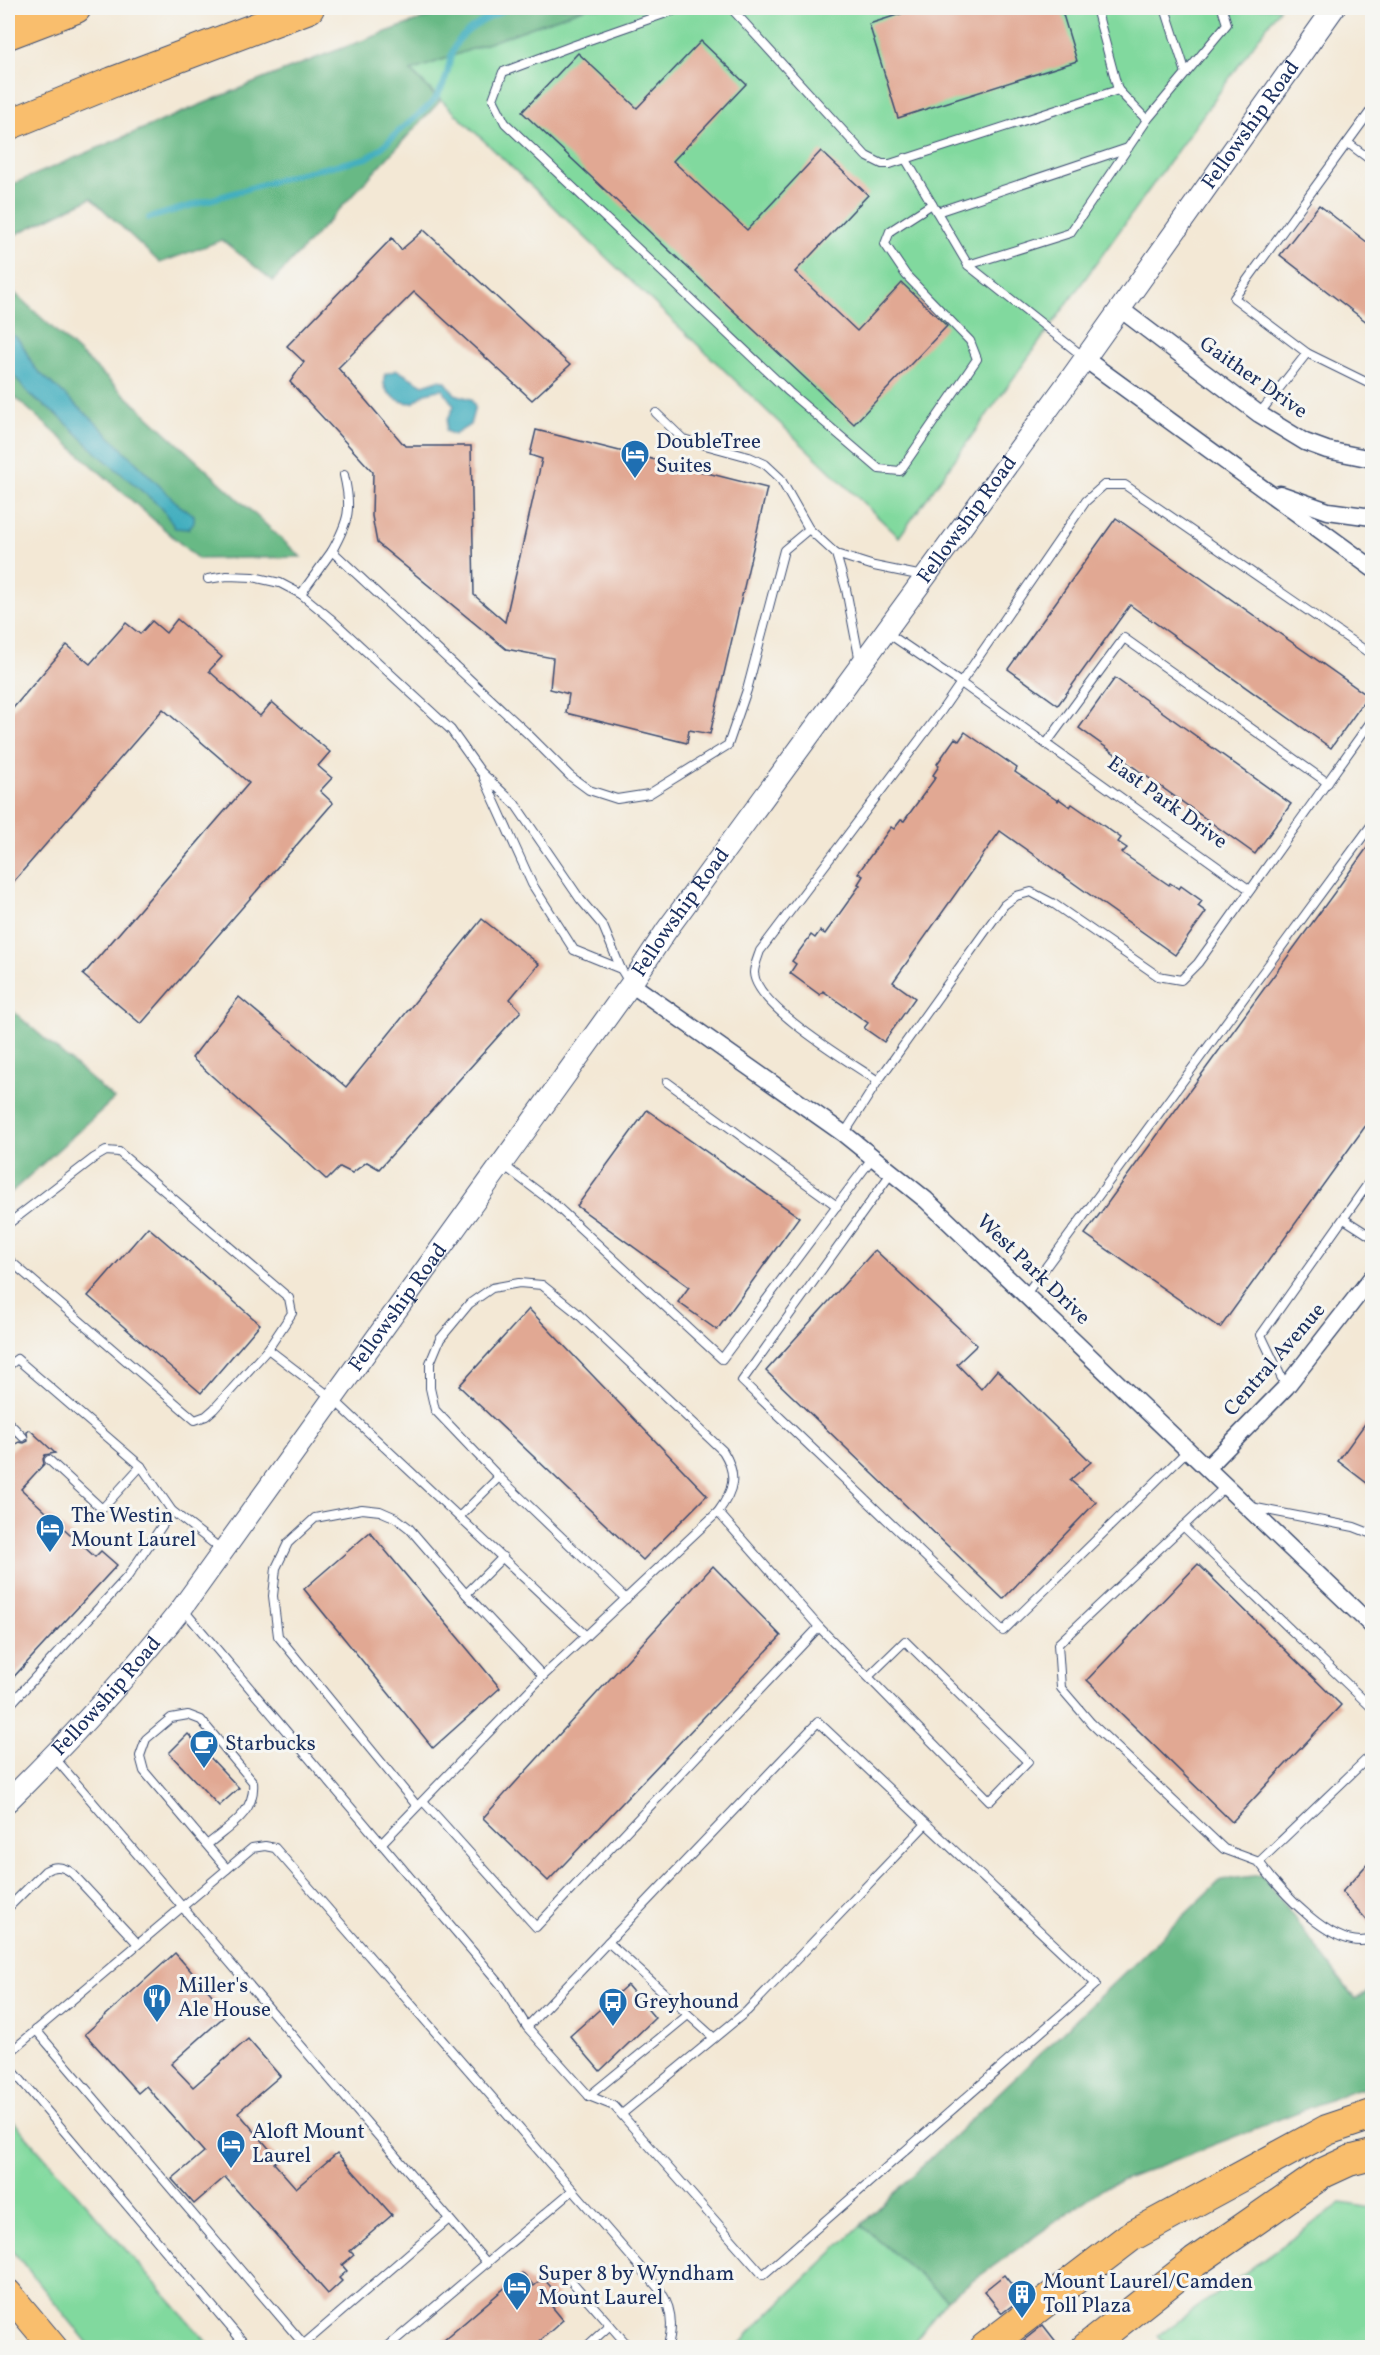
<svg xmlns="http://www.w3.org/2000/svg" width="1380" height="2355" font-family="Vollkorn,serif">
<rect width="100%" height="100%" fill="#f6f6f2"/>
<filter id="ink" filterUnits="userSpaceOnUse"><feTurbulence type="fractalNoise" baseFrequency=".0167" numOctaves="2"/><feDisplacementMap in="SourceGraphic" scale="12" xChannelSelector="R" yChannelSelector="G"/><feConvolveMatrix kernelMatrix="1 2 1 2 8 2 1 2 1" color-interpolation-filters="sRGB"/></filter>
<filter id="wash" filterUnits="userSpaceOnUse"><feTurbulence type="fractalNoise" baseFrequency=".008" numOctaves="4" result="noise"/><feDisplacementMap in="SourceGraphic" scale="24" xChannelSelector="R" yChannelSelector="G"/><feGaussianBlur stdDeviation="1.35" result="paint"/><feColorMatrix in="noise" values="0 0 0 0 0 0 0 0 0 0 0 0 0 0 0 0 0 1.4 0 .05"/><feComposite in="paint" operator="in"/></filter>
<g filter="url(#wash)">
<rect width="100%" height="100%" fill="#f3e8d5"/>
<g fill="#81d99e" stroke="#4e847e" stroke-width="1.5">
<path d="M585,8H1280L899,537L411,71Z"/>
<path d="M8,2115L211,2347H91L8,2245Z"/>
<path d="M1341,2203L1372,2208V2347H1170L1158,2336Z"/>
<path d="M861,2225L947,2299L910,2347H737L759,2323Z"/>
</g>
<g fill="#68b985" stroke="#427472" stroke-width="1.5">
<path d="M456,8H585L411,71L440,101L273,281L222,240L160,263L91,198L8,238V186C156,124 303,58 456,8Z"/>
<path d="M8,287L301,557L198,559L8,391Z"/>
<path d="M8,1007L114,1099L8,1195Z"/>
<path d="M1262,1875L1355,1999L1372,1989V2089H1357L1103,2188L947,2299L861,2225L1221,1880Z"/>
</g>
<g fill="#42afbf" stroke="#2e6f8e" stroke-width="1.5">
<path d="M8,332L16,337L22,344L34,367L41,374L92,419L180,506L194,515V522L188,529L175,528L162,508L98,454L62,419L30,395L8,368Z"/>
<path d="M397,370L423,385L438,380L445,381L455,394L471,399L475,407L470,425L454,435L446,431L447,421L454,406L442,389L426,393L413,403C397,403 379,391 385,374Z"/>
</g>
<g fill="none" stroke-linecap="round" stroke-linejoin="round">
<path stroke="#42afbf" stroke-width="6" d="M149,218L297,174L367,158C380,151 388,141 399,131C416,116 437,104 445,80C450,67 449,53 458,41C471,25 491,17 508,8"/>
</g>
<g id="blocks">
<g fill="#e1a893">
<path d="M919,8H1061L1077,61L898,118L869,24Z"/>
<path d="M701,41L746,84L673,161L747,230L821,151L868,195L795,272L857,331L902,283L947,326L854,424L522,112L578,53L637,108Z"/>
<path d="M1319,205L1372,246V326L1280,255Z"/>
<path d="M424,230L570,365L532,400L414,292L338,368L405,446H471L474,595L505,622L542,459L530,455L536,430L767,488L710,734L689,730L687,743L566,713L569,694L550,689L553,658L506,649L377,543L372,516L373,472L290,382L304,362L287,346L392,238L401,250Z"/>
<path d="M1116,518L1368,696L1331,748L1130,605L1058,705L1008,669Z"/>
<path d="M177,619L222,657L209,671L260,716L272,702L330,752L318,766L332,778L320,791L333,803L141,1024L83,975L249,783L163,709L8,888V714L67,645L90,664L126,623L140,634L152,621L166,633Z"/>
<path d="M1115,678L1291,804L1255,854L1079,728Z"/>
<path d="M965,732L1017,768L1015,772L1058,801L1059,799L1070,807L1072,804L1121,838L1118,842L1127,848L1122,853L1169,885L1170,883L1179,889L1181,886L1202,901L1198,906L1206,912L1175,955L1000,831L893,982L915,998L884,1042L864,1028L868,1023L823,991L820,995L790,973L796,964L792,961L811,935L815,938L820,931L825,934L860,885L858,884L863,876L858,873L891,827L894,829L901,820L904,821L936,777L933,775L939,766L937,764L955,738L959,741Z"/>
<path d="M1372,841V1117L1220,1328L1085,1234Z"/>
<path d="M482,919L539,964L510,999L521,1011L379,1169L367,1162L352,1173L340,1167L327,1180L192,1058L239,997L346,1087Z"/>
<path d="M647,1110L799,1217L717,1330L678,1302L689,1287L577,1206Z"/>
<path d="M148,1227L260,1324L201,1393L88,1296Z"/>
<path d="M875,1250L977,1345L957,1364L981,1389L997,1370L1091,1462L1070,1480L1096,1502L1003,1599L766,1371Z"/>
<path d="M529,1309L707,1495L643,1560L459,1386Z"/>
<path d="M1372,1414V1487L1338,1461Z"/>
<path d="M30,1430L55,1453L45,1455L43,1459L44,1464L21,1489L95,1557L101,1551L117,1565L8,1683V1454L19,1442L24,1443L28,1441L27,1432Z"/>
<path d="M370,1532L500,1688L433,1748L304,1589Z"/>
<path d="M1198,1564L1341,1705L1232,1822L1087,1680Z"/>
<path d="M713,1566L781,1636L548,1881L483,1818Z"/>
<path d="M188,1734L239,1788L219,1806L169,1753Z"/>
<path d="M1372,1859V1926L1342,1892Z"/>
<path d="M175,1953L228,2013L171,2064L193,2087L248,2039L280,2076L238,2112L278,2159L274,2163L296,2188L337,2153L392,2215L350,2251L354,2255L342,2265L347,2271L339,2278L342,2281L328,2294L225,2177L194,2204L172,2179L204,2152L146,2086L138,2093L85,2034Z"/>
<path d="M627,1985L655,2018L600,2071L570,2036Z"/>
<path d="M522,2273L534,2286L543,2278L558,2295L549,2303L563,2320L532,2348H435Z"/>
<path d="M1004,2275L1022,2298L1002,2313L984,2291Z"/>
<path d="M1043,2325L1061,2348H1028L1023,2341Z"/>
</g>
</g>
</g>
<g filter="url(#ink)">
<use href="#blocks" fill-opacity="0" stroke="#3b4b70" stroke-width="1.5"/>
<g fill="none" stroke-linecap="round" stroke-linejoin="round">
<g stroke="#3b4b70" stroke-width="10">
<g id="service">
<path d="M703,8L678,9L572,46L503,72L493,99L505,123L789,392L879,469L900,471L977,359L970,341L906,275L885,244L890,231L932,204"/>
<path d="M731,8L866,156L882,164H890L1118,90L1147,120"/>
<path d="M1096,8L1118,90"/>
<path d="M1165,8L1186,73"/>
<path d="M1348,143L1372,161"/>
<path d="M905,158L968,265"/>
<path d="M937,212L1128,148"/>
<path d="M1307,353L1372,385"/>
<path d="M1085,358L968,265L1070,233L1147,120L1227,24L1222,8"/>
<path d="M1259,414L1307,353L1234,298L1372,109"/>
<path d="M344,475C352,509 349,520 332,551L527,733L570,776L589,790L617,799L649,794L728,745L747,690L784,550L809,529L780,478L765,464L749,457L683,439L656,413"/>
<path d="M809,529L836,554"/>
<path d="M208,579L227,576L253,577L280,583L301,594L330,618L451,730L481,772L515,804L580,899L603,926L621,969L630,984"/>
<path d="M301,594L332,551"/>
<path d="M886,632L961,683L1250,890"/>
<path d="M860,662L846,589L836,554L874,566L923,576"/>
<path d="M1046,744L1124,638L1328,783"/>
<path d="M484,778L532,884L574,950L621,969"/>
<path d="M878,1081C850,1062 756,1007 754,973C754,966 758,957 760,951L942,710L1086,501L1104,485H1125L1372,655"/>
<path d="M667,1082L837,1206"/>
<path d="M844,1134L878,1081L1004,905L1016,896L1031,892L1054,904L1158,976L1181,980L1198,963L1372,720"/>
<path d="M502,1164L552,1202L722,1359L873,1157"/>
<path d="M892,1172L742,1381L1003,1631L1188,1450"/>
<path d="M1344,1219L1372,1237"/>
<path d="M8,1224L94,1158L106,1151L119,1152L289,1298L292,1313L268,1349L214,1409L206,1416L195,1420L8,1259"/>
<path d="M1026,1294L1372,824"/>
<path d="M268,1349L332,1398L586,1636L543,1676L381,1844"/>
<path d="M8,1366L17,1359L141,1466L172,1511L222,1550"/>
<path d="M1286,1387L1261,1335L1372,1178"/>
<path d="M8,1422L23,1437"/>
<path d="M49,1460L102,1509L141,1466"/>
<path d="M499,1477L435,1410L430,1388V1363L440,1339L469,1304L492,1288L519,1283L542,1285L576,1312L723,1451C738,1475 734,1490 718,1512"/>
<path d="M1226,1486L1058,1644L1061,1688L1091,1723L1224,1849L1259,1862L1372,1754"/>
<path d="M1251,1507L1354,1527L1372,1534"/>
<path d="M460,1516L499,1477L626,1599"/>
<path d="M1183,1526L1372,1708"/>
<path d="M466,1594L503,1557"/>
<path d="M182,1608L501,1985L527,2027L818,1722L1096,1984L763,2275L614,2106L589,2096L527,2027"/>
<path d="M819,1627L990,1801L1028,1762L905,1641L868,1677"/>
<path d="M8,1707L128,1576L172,1511"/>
<path d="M54,1757L487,2263"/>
<path d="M423,1801L536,1927L819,1627L718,1512L586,1636"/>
<path d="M417,1806L278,1636L273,1596L276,1568L288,1543L315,1518L362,1509L380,1511L396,1518L409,1528L466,1594L543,1676"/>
<path d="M207,1845C228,1827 256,1813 253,1782L201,1720L188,1715L171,1718L146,1739L140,1756L144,1771L227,1869"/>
<path d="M1259,1862C1279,1889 1334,1953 1372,1939"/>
<path d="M8,1908L45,1871C55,1865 63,1866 72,1873L138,1944"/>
<path d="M608,1942L714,2038"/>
<path d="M36,2030L307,2348"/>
<path d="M8,2054L252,1848L265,1846L275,1848L660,2290C672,2308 674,2327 667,2348"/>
<path d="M8,2065L248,2348"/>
<path d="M589,2096L688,2015"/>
<path d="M622,2114L747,2011L926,1824"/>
<path d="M566,2275L630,2348"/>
<path d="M304,2344L449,2219"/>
<path d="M386,2348L573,2190"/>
<path d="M585,2348L610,2325"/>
</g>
</g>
<g stroke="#3b4b70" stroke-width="19">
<g id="minor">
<path d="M1119,308L1259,414L1305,442L1327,450L1372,459"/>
<path d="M1085,359L1372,568"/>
<path d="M1280,494L1328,511L1372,517"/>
<path d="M631,984L844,1134L926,1200L1372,1626"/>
<path d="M1207,1468L1286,1387L1372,1277"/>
</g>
</g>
<g stroke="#3b4b70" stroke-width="23">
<g id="tertiary">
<path id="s1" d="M8,1801C71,1739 127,1678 182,1608L631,984L666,931L1071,378L1334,8"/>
</g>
</g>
<g stroke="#3b4b70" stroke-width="29">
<path id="trunk" d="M8,2293L54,2348"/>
</g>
<g stroke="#3b4b70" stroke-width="32">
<g id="motorway">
<path d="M8,10L12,8"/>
<path d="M8,34L76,8"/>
<path d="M8,125L113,82L309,8"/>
<path d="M985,2348L1130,2237L1327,2130L1372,2115"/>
<path d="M1086,2348L1195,2262L1323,2173L1349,2161L1372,2155"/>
</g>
</g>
<use href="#service" stroke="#fff" stroke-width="8"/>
<use href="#minor" stroke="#fff" stroke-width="16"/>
<use href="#tertiary" stroke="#fff" stroke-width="21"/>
<use href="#trunk" stroke="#f9be6d" stroke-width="27"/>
<use href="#motorway" stroke="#f9be6d" stroke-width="30"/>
</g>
</g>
<defs>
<g id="hotel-pin" transform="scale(1.5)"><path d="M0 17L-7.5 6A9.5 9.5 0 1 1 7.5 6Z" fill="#1f6fb2" stroke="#f6f6f2"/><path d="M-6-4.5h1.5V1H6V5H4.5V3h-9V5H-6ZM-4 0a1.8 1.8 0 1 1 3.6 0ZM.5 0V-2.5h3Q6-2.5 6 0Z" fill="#fff"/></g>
<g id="cafe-pin" transform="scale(1.5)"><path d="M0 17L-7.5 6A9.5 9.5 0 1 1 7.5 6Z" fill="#1f6fb2" stroke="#f6f6f2"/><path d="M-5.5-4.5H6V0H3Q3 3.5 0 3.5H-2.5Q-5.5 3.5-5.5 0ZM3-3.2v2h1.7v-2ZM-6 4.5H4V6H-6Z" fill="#fff"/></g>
<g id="restaurant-pin" transform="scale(1.5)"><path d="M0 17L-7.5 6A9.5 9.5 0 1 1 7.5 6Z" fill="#1f6fb2" stroke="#f6f6f2"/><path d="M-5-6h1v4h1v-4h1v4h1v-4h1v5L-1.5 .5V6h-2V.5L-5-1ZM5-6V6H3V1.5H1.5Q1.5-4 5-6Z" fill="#fff"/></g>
<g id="bus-pin" transform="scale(1.5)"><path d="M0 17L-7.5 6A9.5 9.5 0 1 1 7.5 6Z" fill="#1f6fb2" stroke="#f6f6f2"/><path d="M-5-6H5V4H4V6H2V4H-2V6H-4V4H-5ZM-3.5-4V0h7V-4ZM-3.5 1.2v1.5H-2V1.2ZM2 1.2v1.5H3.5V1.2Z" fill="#fff"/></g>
<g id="building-pin" transform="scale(1.5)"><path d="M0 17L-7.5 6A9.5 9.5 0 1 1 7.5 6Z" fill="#1f6fb2" stroke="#f6f6f2"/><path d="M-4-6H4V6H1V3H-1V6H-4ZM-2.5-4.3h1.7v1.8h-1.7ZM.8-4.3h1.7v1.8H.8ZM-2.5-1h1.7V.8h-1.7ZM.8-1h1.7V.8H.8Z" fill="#fff"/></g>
</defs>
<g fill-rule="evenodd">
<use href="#hotel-pin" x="635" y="454"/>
<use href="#hotel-pin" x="50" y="1528"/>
<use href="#cafe-pin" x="204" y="1744"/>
<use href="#restaurant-pin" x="157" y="1998"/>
<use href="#bus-pin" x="613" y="2002"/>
<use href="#hotel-pin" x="231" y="2144"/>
<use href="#hotel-pin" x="517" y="2286"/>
<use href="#building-pin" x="1022" y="2294"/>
</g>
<g text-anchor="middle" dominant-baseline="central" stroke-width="6" stroke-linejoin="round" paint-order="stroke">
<g font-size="21" fill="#1b2f5e" stroke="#f6f6f2">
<text stroke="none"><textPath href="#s1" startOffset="2088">Fellowship Road</textPath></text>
<text transform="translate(1253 378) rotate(35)">Gaither Drive</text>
<text stroke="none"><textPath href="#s1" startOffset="1602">Fellowship Road</textPath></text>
<text transform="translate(1167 803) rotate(36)">East Park Drive</text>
<text stroke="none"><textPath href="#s1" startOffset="1116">Fellowship Road</textPath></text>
<text transform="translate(1033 1270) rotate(44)">West Park Drive</text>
<text stroke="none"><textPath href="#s1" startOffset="630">Fellowship Road</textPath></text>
<text transform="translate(1275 1360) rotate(-49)">Central Avenue</text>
<text stroke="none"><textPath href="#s1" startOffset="144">Fellowship Road</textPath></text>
</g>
<g font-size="21" fill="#1b2f5e" stroke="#f6f6f2" text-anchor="start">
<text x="656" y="442">DoubleTree<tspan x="656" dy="24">Suites</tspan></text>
<text x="71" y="1516">The Westin<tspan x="71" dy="24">Mount Laurel</tspan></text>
<text x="225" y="1744">Starbucks</text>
<text x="178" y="1986">Miller's<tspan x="178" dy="24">Ale House</tspan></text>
<text x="634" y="2002">Greyhound</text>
<text x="252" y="2132">Aloft Mount<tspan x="252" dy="24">Laurel</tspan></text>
<text x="538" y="2274">Super 8 by Wyndham<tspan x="538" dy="24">Mount Laurel</tspan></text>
<text x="1043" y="2282">Mount Laurel/Camden<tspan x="1043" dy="24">Toll Plaza</tspan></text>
</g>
</g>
<rect width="1380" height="2355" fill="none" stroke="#f6f6f2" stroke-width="30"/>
</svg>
